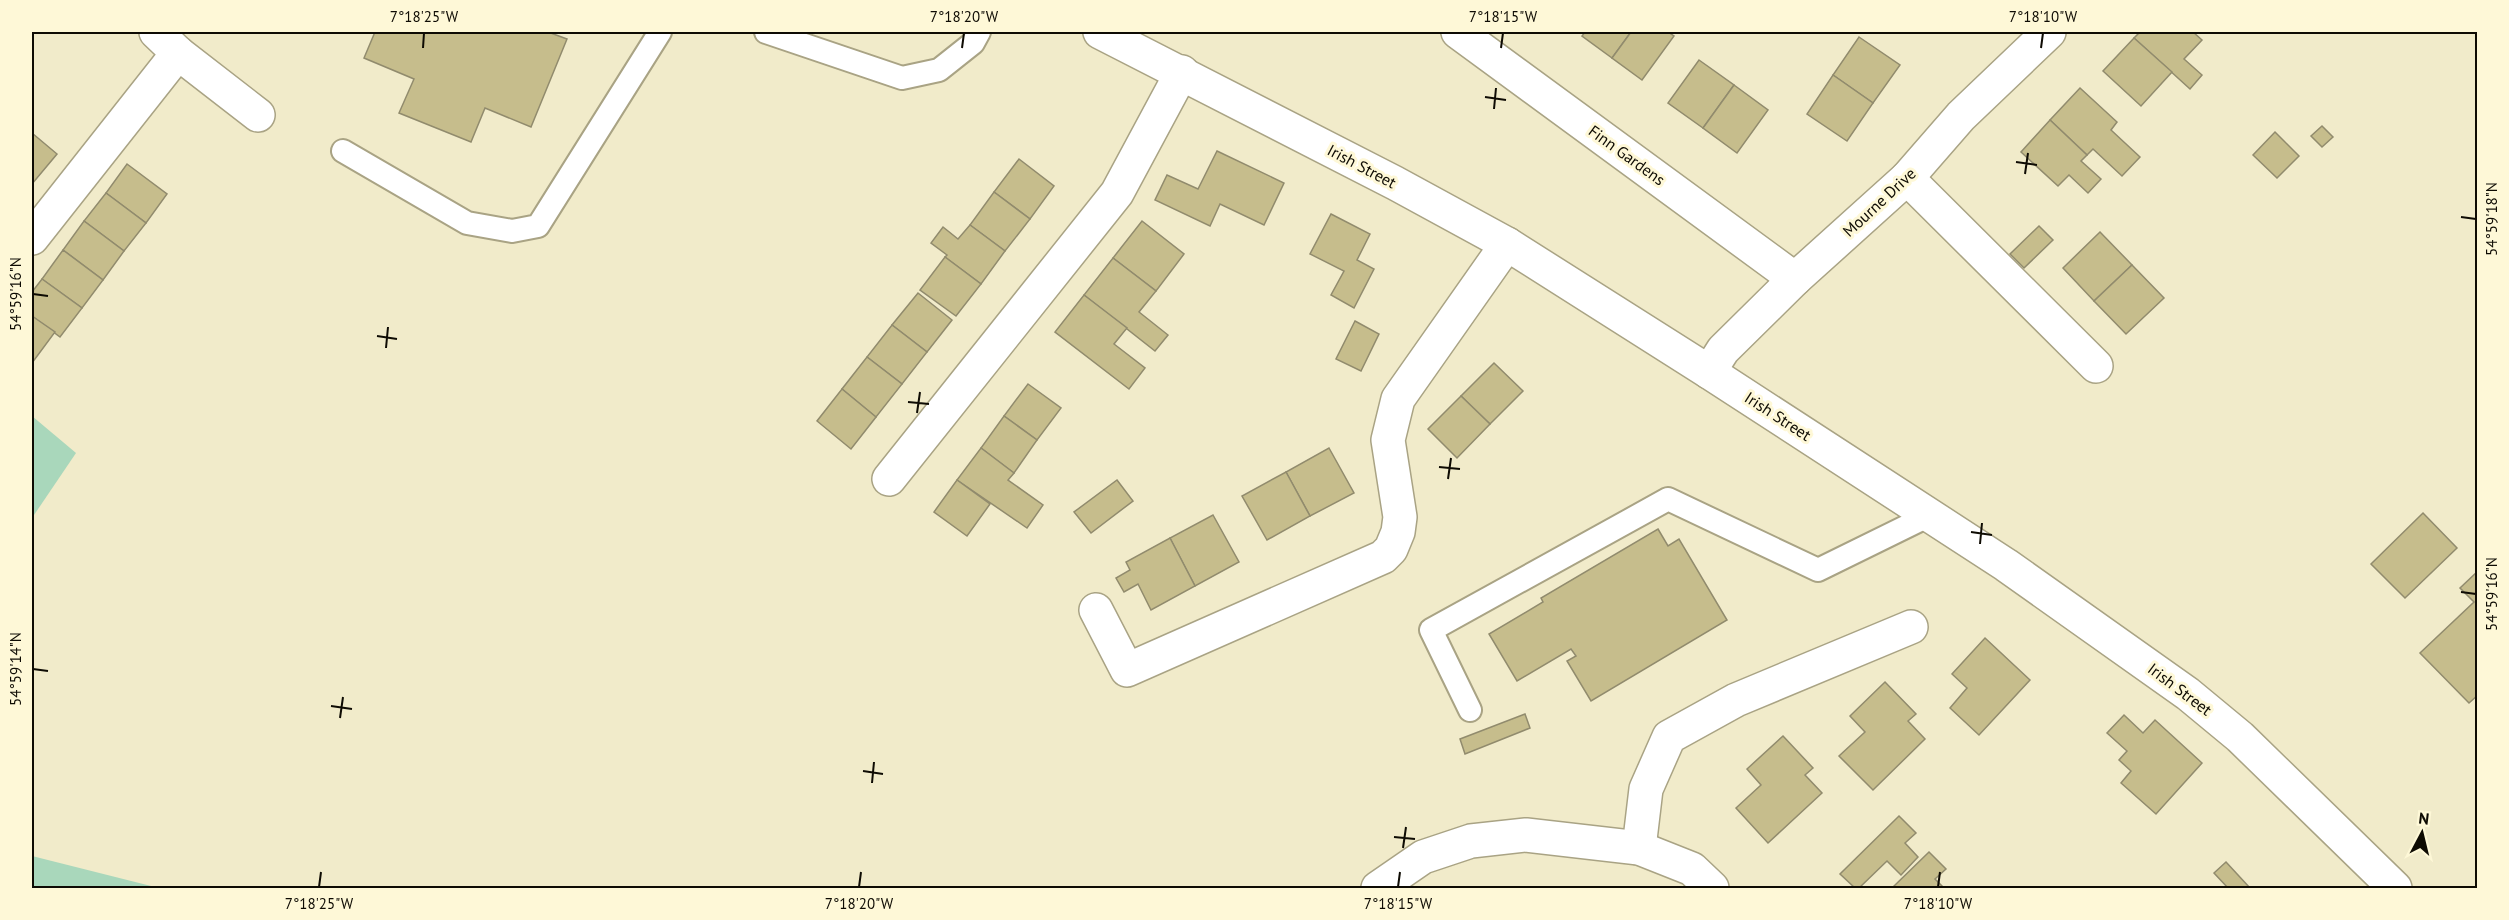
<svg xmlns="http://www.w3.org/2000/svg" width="2509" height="920" font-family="'PT Sans',sans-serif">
<rect width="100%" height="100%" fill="#f1ebca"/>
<g fill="#a9d7bb">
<path d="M32,416L76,453L32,518Z"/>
<path d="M32,856L159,888H32Z"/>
</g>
<g fill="#c6bd8c" stroke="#918b6d" stroke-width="1.5">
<path d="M375,32H548L567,39L531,127L485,108L471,142L399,113L414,79L364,58Z"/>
<path d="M1585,32H1631L1612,58L1582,36Z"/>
<path d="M1631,32H1668L1674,36L1642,80L1612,58Z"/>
<path d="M2140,32H2193L2202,40L2184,59L2202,75L2190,89L2134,38Z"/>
<path d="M1859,37L1900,65L1873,103L1833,75Z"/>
<path d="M2134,38L2172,72L2141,106L2103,71Z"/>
<path d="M1699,60L1734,85L1703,128L1668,103Z"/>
<path d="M1833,75L1873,103L1847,141L1807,114Z"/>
<path d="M1734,85L1768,110L1737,153L1703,128Z"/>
<path d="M2080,88L2117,122L2111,130L2140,157L2122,176L2093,149L2087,155L2050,120Z"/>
<path d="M2050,120L2087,155L2081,161L2101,179L2088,193L2069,175L2058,186L2021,152Z"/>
<path d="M2322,126L2333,137L2322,147L2311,136Z"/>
<path d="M2275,132L2299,156L2277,178L2253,155Z"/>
<path d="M32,133L57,154L32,184Z"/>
<path d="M1217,151L1284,183L1264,225L1220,204L1210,226L1155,200L1167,175L1198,189Z"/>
<path d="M1019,159L1054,186L1030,219L994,192Z"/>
<path d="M127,164L167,194L146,223L106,193Z"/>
<path d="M994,192L1030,219L1005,251L970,225Z"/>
<path d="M106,193L146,223L124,251L84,221Z"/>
<path d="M1331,214L1370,234L1357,260L1374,269L1354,308L1331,295L1344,271L1310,254Z"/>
<path d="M84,221L124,251L103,280L63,250Z"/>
<path d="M1142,221L1184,254L1156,291L1113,258Z"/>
<path d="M970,225L1005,251L981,284L945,257L947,255L931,243L943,227L958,239Z"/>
<path d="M2039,226L2053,240L2024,268L2010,254Z"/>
<path d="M2100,232L2132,265L2094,301L2063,268Z"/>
<path d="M63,250L103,280L82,308L42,279Z"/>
<path d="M945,257L981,284L956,316L920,290Z"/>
<path d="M1113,258L1156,291L1139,312L1168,335L1155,351L1084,295Z"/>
<path d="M2132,265L2164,298L2126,334L2094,301Z"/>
<path d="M42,279L82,308L60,337L32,316V292Z"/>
<path d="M918,293L952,320L927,352L892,325Z"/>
<path d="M1084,295L1127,328L1114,344L1145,368L1129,389L1055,332Z"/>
<path d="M32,316L55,332L32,363Z"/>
<path d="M1355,321L1379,334L1361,371L1336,359Z"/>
<path d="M892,325L927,352L902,384L867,357Z"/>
<path d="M867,357L902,384L876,417L842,389Z"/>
<path d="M1494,363L1523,391L1490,424L1461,396Z"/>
<path d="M1028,384L1061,408L1037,440L1004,416Z"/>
<path d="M842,389L876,417L851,449L817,421Z"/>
<path d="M1461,396L1490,424L1457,458L1428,429Z"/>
<path d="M1004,416L1037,440L1014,473L981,448Z"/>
<path d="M981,448L1014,473L1008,480L1043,505L1027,528L957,480Z"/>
<path d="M1329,448L1354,493L1310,516L1286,472Z"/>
<path d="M1286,472L1310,516L1267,540L1242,496Z"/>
<path d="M957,480L990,504L967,536L934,512Z"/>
<path d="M1117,480L1133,501L1091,533L1074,512Z"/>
<path d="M2423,513L2457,548L2405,598L2371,564Z"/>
<path d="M1213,515L1239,562L1195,586L1170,538Z"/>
<path d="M1658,529L1668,546L1679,539L1727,620L1591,701L1567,661L1576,656L1571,649L1517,681L1489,634L1543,602L1541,598Z"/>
<path d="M1170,538L1195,586L1151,610L1138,584L1124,592L1116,578L1130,570L1126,562Z"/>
<path d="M2478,571V695L2469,703L2420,653L2474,602L2460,588Z"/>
<path d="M1985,638L2030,680L1979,735L1950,708L1967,688L1952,674Z"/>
<path d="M1885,682L1916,714L1908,721L1925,739L1873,790L1839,756L1865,732L1850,716Z"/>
<path d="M1525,714L1530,728L1465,754L1460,739Z"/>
<path d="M2124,715L2143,733L2155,720L2202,763L2156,814L2121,783L2131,771L2119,760L2127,751L2107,733Z"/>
<path d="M1783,736L1813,768L1805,775L1822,793L1768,843L1736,808L1761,785L1747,769Z"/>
<path d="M1899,816L1916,833L1905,843L1918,857L1901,875L1887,861L1859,888H1855L1840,874Z"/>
<path d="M1929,852L1946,869L1935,879L1944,888H1892Z"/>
<path d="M2226,862L2250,888H2228L2214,873Z"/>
</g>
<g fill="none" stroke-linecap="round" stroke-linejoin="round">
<g stroke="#a9a384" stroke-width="26">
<g id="lane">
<path d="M766,32L902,78L939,70L973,43L979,32"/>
<path d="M343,151L467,223L512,231L538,226L660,32"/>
<path d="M1470,710L1431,630L1668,499L1818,570L1930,515"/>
</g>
</g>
<g stroke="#a9a384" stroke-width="36">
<g id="street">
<path d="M156,32L178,53L258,115"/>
<path d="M1458,32L1795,279"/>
<path d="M1907,178L2096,366"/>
<path d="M32,238L178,53"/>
<path d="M1709,372L1723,350L1795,279L1907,178L1961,116L2049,32"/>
<path d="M889,479L1117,193L1182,72"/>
<path d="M1096,610L1127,670L1383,557L1391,549L1398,532L1400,517L1388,440L1398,399L1507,244"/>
<path d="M1639,848L1646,789L1669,737L1736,700L1911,627"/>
<path d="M1378,888L1423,857L1471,841L1526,835L1639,848L1692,869L1712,888"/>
</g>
</g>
<g stroke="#a9a384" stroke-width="36">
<path id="secondary" d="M1100,32L1395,183L1507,244L1709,372L2006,565L2188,694L2240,737L2395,888"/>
</g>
<use href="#lane" stroke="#fff" stroke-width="22"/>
<use href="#street" stroke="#fff" stroke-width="33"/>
<use href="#secondary" stroke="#fff" stroke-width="33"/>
</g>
<path fill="none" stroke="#0e0b03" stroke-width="2" d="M423,48L424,33M962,48L964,33M1501,48L1503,33M2041,48L2043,33M1485,97L1506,100M1494,109L1496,88M2016,162L2037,165M2025,174L2028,153M2461,217L2476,219M33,294L48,296M377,336L397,339M386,348L388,327M908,402L929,404M917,413L920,392M1439,467L1460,469M1448,479L1451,458M1971,532L1992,535M1980,544L1982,523M2461,592L2476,594M33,669L48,671M331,706L352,709M340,718L343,697M863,771L883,774M872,783L874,762M1394,837L1415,839M1403,848L1406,827M319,887L321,872M859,887L861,872M1398,887L1400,872M1938,887L1940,872"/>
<g text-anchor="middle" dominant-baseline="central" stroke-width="6" stroke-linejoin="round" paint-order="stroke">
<g font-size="16" fill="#0e0b03" stroke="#fef8d7">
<text transform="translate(1627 155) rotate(36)">Finn Gardens</text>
<text transform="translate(1362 166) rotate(28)">Irish Street</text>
<text transform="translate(1879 202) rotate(-43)">Mourne Drive</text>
<text transform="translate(1778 416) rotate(33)">Irish Street</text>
<text transform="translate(2180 689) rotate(37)">Irish Street</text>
</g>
</g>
<rect width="2509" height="920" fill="none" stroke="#fef8d7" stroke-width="66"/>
<g transform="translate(2422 833) rotate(7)" stroke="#fef8d7" stroke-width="4.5" paint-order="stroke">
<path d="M0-4.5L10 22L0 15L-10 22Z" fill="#0e0b03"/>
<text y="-9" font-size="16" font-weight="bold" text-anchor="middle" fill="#0e0b03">N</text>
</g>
<rect x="33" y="33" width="2443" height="854" fill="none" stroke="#0e0b03" stroke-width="2"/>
<g font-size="15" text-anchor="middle" fill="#0e0b03">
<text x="424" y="22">7°18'25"W</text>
<text x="964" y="22">7°18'20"W</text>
<text x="1503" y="22">7°18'15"W</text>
<text x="2043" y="22">7°18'10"W</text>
<text transform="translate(2492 219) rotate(-90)" y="5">54°59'18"N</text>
<text transform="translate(16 294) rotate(-90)" y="5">54°59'16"N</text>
<text transform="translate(2492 594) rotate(-90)" y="5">54°59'16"N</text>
<text transform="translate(16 669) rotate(-90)" y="5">54°59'14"N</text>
<text x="319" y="909">7°18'25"W</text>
<text x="859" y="909">7°18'20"W</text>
<text x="1398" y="909">7°18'15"W</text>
<text x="1938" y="909">7°18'10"W</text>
</g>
</svg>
